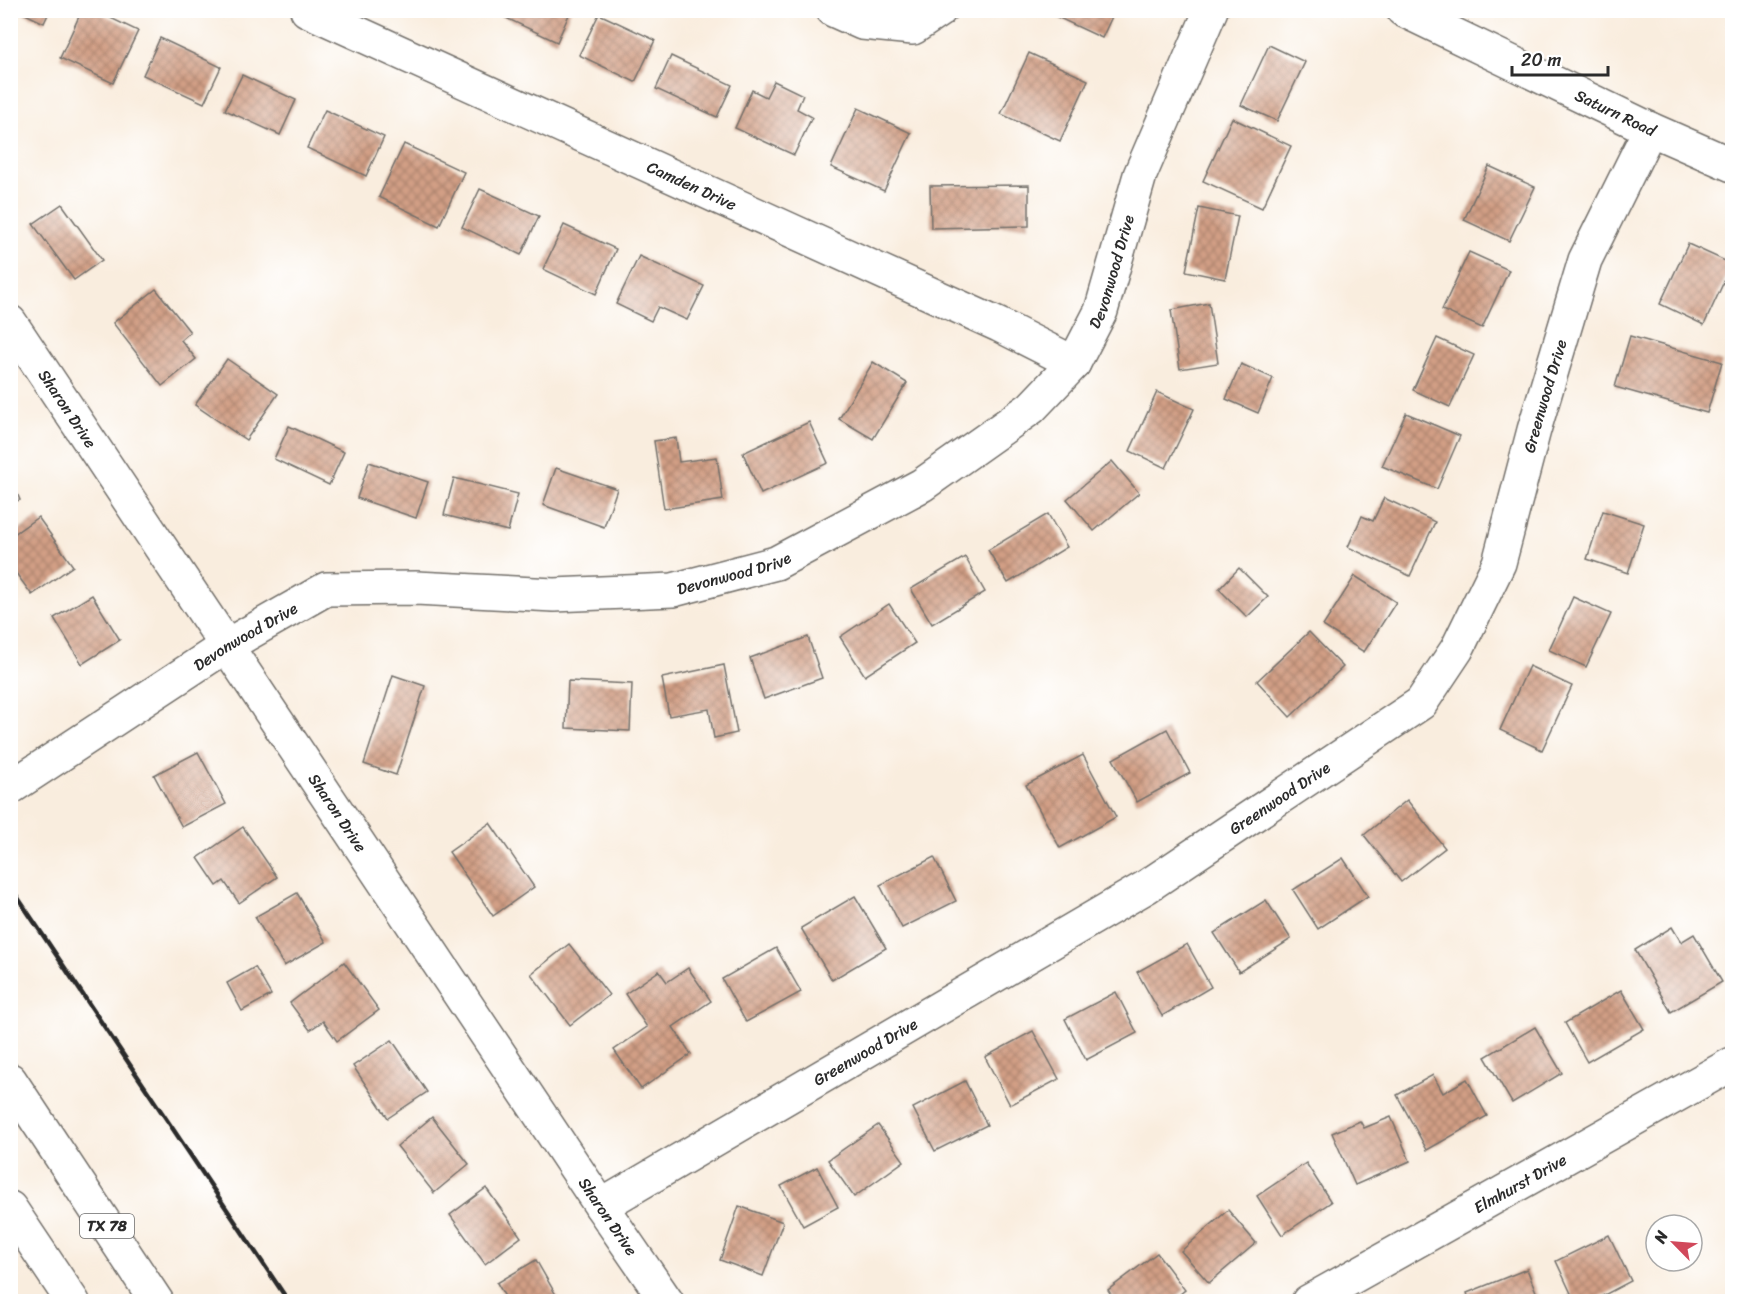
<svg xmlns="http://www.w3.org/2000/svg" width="1743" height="1312" font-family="Sriracha,sans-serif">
<defs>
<pattern id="building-cross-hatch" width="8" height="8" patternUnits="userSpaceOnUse" patternTransform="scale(1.5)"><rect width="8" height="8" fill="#d29f85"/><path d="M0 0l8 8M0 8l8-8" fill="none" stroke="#ab826d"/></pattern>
</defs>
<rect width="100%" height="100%" fill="#fff"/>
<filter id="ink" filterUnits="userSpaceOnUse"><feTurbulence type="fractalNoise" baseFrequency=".0167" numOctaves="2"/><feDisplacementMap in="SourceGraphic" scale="12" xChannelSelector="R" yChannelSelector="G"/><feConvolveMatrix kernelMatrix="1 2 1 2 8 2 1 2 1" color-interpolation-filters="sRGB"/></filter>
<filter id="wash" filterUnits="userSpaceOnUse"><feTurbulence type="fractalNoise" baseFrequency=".008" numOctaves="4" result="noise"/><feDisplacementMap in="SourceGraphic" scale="24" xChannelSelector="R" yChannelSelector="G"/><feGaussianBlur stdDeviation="1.35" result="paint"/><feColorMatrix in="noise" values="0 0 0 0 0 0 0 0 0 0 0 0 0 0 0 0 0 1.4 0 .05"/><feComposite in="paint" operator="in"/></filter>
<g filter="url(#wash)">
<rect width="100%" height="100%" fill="#f9edde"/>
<g id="blocks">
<g fill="url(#building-cross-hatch)">
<path d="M17,10H50L44,23Z"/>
<path d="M82,10H94L138,31L113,83L60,58Z"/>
<path d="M502,10H571L557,42L500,15Z"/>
<path d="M1060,10H1115L1102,38L1057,17Z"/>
<path d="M599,14L655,40L635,82L579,55Z"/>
<path d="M160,38L221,67L204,103L143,75Z"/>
<path d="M1269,45L1305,62L1277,121L1241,105Z"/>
<path d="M1029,53L1088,80L1060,141L1001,114Z"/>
<path d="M671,56L732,85L717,117L656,89Z"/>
<path d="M242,75L296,100L280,135L225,110Z"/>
<path d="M774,81L803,95L797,109L812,117L794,155L735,128L752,90L766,97Z"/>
<path d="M858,108L911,133L884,191L831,167Z"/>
<path d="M325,110L384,137L366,176L307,148Z"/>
<path d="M1232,118L1291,146L1262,208L1203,181Z"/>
<path d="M404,144L464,172L439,226L379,197Z"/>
<path d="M1489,166L1535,187L1509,241L1464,220Z"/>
<path d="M1029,185V226L931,228L930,186Z"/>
<path d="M480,189L539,216L521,255L462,227Z"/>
<path d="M62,204L102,260L74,280L33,224Z"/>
<path d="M1199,208L1238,216L1225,279L1186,271Z"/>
<path d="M564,225L616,249L596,294L543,269Z"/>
<path d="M1688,244L1732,264L1704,325L1660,304Z"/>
<path d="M1469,252L1509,270L1482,328L1442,310Z"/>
<path d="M639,256L704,286L687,320L658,307L651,321L616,304Z"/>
<path d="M156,289L190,332L181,340L196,359L162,386L113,323Z"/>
<path d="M1209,303L1218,363L1180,369L1171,310Z"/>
<path d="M1630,336L1722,362L1707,413L1615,387Z"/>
<path d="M1437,338L1474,355L1450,407L1413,390Z"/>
<path d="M227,359L278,394L246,440L195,405Z"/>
<path d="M873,362L907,383L873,439L839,419Z"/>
<path d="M1241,364L1273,378L1258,413L1226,399Z"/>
<path d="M1157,392L1194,409L1166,468L1130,451Z"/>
<path d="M1406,413L1460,436L1437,489L1382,466Z"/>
<path d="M809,422L828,463L761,494L743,453Z"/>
<path d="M289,426L344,452L329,485L274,459Z"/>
<path d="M676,438L679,462L717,457L723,500L664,509L654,441Z"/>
<path d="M1112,461L1139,493L1094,531L1067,499Z"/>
<path d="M369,462L428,482L416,518L357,498Z"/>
<path d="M556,468L617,489L604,527L543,505Z"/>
<path d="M10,477L20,500L10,503Z"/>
<path d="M454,478L518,494L508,531L444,515Z"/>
<path d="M1384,498L1435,522L1410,576L1348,547L1362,516L1373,521Z"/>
<path d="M1603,511L1644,524L1628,573L1587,559Z"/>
<path d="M1048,514L1067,547L1008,583L988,550Z"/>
<path d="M38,517L73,566L32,595L10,565V537Z"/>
<path d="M965,557L985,592L932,624L911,589Z"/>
<path d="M1239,568L1268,597L1247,617L1219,589Z"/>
<path d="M1355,576L1396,602L1364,652L1323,626Z"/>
<path d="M92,595L120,640L82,664L54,618Z"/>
<path d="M1573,597L1611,614L1586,667L1549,650Z"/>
<path d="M889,604L915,643L865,676L840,637Z"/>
<path d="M1309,632L1343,667L1290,717L1257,681Z"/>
<path d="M808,637L822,678L764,699L750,658Z"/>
<path d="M724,665L737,733L714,738L709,709L669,716L662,678Z"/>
<path d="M1529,666L1572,686L1542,750L1500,730Z"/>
<path d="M393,675L425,686L396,775L364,764Z"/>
<path d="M568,681L632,684L630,731L566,728Z"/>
<path d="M1167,729L1190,773L1137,802L1113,759Z"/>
<path d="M198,752L226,804L182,827L154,775Z"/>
<path d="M1083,755L1116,817L1060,848L1026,785Z"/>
<path d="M1407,800L1445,848L1401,882L1364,835Z"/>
<path d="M490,823L534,887L493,916L449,852Z"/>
<path d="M243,827L277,877L239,903L224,881L217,886L198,858Z"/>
<path d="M934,857L956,901L902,928L880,885Z"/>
<path d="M1343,858L1368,896L1318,929L1293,890Z"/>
<path d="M297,893L326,942L284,966L255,917Z"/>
<path d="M855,896L886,948L832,980L801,928Z"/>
<path d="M1266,900L1291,939L1239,972L1214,933Z"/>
<path d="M1672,927L1681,942L1694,934L1722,982L1671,1012L1635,950Z"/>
<path d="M569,944L609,995L570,1025L531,974Z"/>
<path d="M1187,944L1211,987L1162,1016L1137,972Z"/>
<path d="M776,948L801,992L746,1022L722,979Z"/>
<path d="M344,962L379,1010L337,1041L323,1021L310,1030L290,1003Z"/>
<path d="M255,967L271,995L242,1011L227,983Z"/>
<path d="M688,968L711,1001L673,1027L691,1054L641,1089L614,1050L647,1027L625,994L659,971L667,982Z"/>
<path d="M1621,990L1644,1029L1587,1062L1565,1023Z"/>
<path d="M1116,992L1137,1033L1086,1060L1065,1019Z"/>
<path d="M1535,1027L1562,1073L1512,1103L1485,1057Z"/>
<path d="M1033,1031L1059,1079L1010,1105L985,1057Z"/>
<path d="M392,1040L427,1092L388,1118L353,1066Z"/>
<path d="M1433,1075L1443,1093L1467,1079L1487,1116L1427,1150L1397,1095Z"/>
<path d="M965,1081L987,1125L935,1151L913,1108Z"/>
<path d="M432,1117L469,1164L434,1193L397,1146Z"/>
<path d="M1391,1117L1410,1161L1355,1185L1332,1133L1360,1121L1364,1128Z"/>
<path d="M878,1125L904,1161L854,1197L828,1160Z"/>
<path d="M1306,1163L1331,1202L1282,1235L1257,1196Z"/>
<path d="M817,1167L838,1207L803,1226L781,1186Z"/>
<path d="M486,1188L521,1237L485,1264L450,1215Z"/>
<path d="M739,1206L783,1222L763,1276L720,1260Z"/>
<path d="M1228,1210L1256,1243L1209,1283L1181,1251Z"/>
<path d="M1609,1235L1631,1281L1591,1302H1575L1556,1261Z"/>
<path d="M1157,1253L1185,1290L1170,1302H1116L1108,1290Z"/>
<path d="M536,1260L560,1302H508L497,1283Z"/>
<path d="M1527,1269L1540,1302H1470L1467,1293Z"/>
</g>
</g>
</g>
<g filter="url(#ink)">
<use href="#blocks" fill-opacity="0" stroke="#736f6a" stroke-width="1.5"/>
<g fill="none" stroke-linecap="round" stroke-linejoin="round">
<g stroke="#736f6a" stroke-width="36">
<g id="minor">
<path id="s1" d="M307,10L999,325L1074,363"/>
<path d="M833,10L862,23L913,28L940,10"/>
<path id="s2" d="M1403,10L1650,129L1732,165"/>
<path id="s3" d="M10,322L601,1206L667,1302"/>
<path id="s4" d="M10,788L226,646L326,589L416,588L554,595L673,590L776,563L922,485L1031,408L1074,363L1101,311L1140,175L1211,10"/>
<path id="s5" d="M601,1206L1146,887L1421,703L1457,649L1499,563L1534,430L1585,260L1650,129"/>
<path id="s6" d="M1308,1302L1732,1064"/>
</g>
</g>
<g stroke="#736f6a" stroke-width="36">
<g id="major">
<path d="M10,1080L157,1302"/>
<path d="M10,1208L73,1302"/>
</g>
</g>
<use href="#minor" stroke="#fff" stroke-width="33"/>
<use href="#major" stroke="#fff" stroke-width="33"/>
<path stroke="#2b2b2b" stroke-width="4.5" d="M10,886L289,1302"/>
</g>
</g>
<g text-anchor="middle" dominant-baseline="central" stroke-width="5" stroke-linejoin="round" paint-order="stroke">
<rect fill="#fff" stroke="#6b6b6b" stroke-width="1.5" x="80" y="1214" width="54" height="24" rx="4.5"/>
<g font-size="15" font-weight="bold" fill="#2b2b2b">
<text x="107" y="1226">TX 78</text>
</g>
<g font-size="16" fill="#2b2b2b" stroke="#fff">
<text stroke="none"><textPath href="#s2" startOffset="236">Saturn Road</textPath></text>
<text stroke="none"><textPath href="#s1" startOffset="423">Camden Drive</textPath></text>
<text stroke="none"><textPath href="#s4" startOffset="1288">Devonwood Drive</textPath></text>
<text stroke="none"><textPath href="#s5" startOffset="1296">Greenwood Drive</textPath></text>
<text stroke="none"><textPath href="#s3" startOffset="104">Sharon Drive</textPath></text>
<text stroke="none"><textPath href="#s4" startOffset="784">Devonwood Drive</textPath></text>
<text stroke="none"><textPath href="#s4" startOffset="280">Devonwood Drive</textPath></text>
<text stroke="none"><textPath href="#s5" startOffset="792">Greenwood Drive</textPath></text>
<text stroke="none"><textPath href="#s3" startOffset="590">Sharon Drive</textPath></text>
<text stroke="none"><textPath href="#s5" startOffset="306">Greenwood Drive</textPath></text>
<text stroke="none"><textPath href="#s6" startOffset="243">Elmhurst Drive</textPath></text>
<text stroke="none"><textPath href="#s3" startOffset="1076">Sharon Drive</textPath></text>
</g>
</g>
<rect width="1743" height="1312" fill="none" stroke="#fff" stroke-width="36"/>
<g transform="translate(1674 1243) rotate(295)"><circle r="28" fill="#ffffff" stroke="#aaaaaa" stroke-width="1.5"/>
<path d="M0-4.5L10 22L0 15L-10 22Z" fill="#d1495b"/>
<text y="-9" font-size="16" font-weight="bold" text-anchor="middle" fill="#2b2b2b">N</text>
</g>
<path d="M1512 66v9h96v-9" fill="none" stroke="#2b2b2b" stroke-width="3"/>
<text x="1521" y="66" font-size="18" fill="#2b2b2b" stroke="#ffffff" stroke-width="4.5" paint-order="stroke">20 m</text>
</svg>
